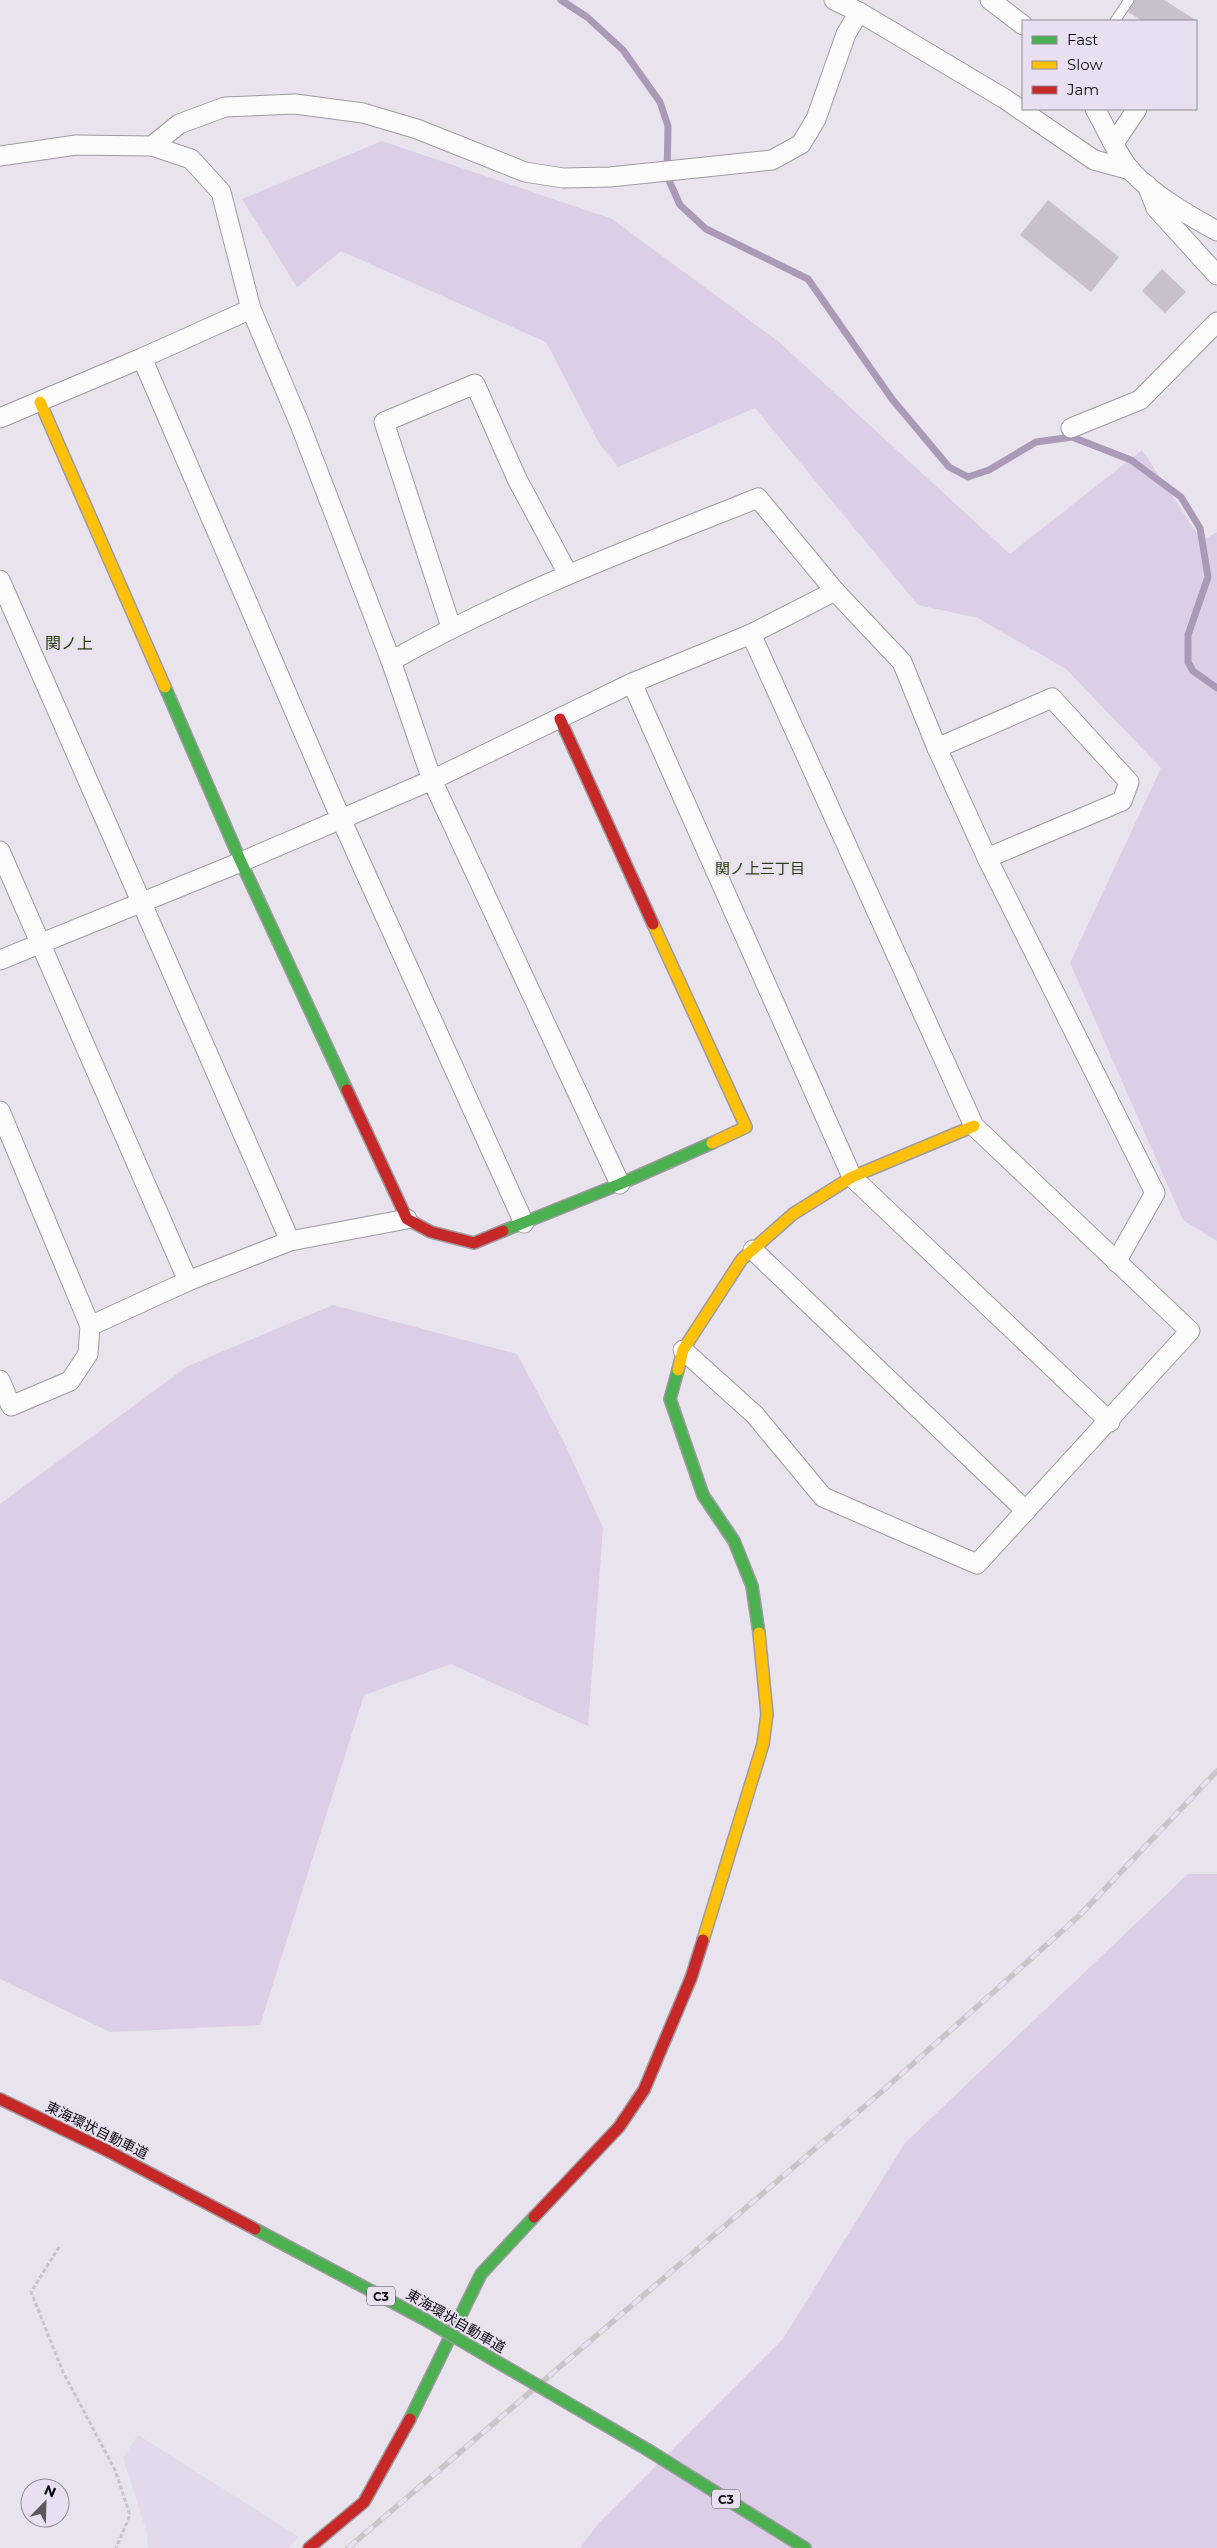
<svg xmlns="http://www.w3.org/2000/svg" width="1217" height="2548" font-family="Montserrat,'Noto Sans JP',sans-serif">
<rect width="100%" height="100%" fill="#e8e3ec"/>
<path fill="#e2d9ea" d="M138,2435L299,2537L288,2548H148L147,2533L123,2458Z"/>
<g fill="#dbcee6">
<path d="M382,141L612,219L779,342L1010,554L1142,450L1202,541L1217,532V1241L1183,1220L1070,963L1161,768L1066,669L978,618L918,605L755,408L618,467L599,443L546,342L341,251L297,287L242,199Z"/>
<path d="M333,1305L517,1354L563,1440L603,1528L588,1726L451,1664L364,1695L260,2025L110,2032L0,1979V1504L188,1366Z"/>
<path d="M1188,1874H1217V2548H580L598,2524L783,2339L905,2143Z"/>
</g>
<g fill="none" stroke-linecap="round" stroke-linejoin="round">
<path stroke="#ab9ab7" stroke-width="7" d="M561,0L587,17L623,50L660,102L668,126L667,176L680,205L706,229L808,279L892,399L949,467L968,477L989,470L1036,442L1072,437L1131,460L1181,497L1200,528L1208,577L1188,635V662L1193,671L1217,688"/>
</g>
<g fill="#c8c1cd">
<path d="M1135,0H1164L1197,21H1143L1128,12Z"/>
<path d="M1048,200L1119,257L1091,292L1020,235Z"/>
<path d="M1162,269L1186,292L1165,313L1142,291Z"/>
</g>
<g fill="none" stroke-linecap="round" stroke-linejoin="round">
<g stroke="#9e9aa1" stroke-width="11">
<path id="lane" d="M1115,21L1129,0"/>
</g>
<g stroke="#9e9aa1" stroke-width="21">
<g id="street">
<path d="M834,0L859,12L1005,99L1094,160L1131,170"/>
<path d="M990,0L1023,25"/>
<path d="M1095,109C1107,129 1116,154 1132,172C1155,196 1188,215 1217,231"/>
<path d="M1114,143L1137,109"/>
<path d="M152,146L191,159L221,192L251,309L299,422L391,661L432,780L620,1184"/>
<path d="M0,156L76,145L152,146L179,124L225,107L295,104L363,113L417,129L525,172L563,178L610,177L772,160L801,144L816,119L846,34L859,12"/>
<path d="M1147,185L1156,208L1217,275"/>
<path d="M142,358L341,819L524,1223"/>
<path d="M0,418L142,358L251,309"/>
<path d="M1071,428L1140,400L1217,322"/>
<path d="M0,580L290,1241"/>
<path d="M451,627L384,422L475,384L517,479L568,574"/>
<path d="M391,661C508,595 633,548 758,498L835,591L902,662L937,748L987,858L1155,1193L1116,1262"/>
<path d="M632,683L852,1177L1110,1422"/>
<path d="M937,748L1052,698L1129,782L1122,801L987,858"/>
<path d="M0,851L188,1281"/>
<path d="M0,960L241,862L432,780L632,683L751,634L835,591"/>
<path d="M0,1111L90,1326L188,1281L290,1241L407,1219"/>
<path d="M753,1250L1026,1511"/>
<path d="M683,1350L755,1415L823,1497L977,1564L1190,1331L974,1126L751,634"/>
<path d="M0,1380L11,1406L70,1381L88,1354L90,1326"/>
</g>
</g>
<g stroke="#9e9aa1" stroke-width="14">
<g id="fast">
<path d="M165,687L241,862L347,1090"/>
<path d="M503,1231L620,1184L712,1143"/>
<path d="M678,1370L670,1399L703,1495L734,1541L752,1586L759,1633"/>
<path d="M410,2419L481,2274L534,2217"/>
<path d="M648,2450L805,2548"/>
</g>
</g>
<g stroke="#9e9aa1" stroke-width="14">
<g id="slow">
<path d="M40,402L165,687"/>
<path d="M653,924L746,1127L712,1143"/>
<path d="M678,1370L683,1350L742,1259L793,1214L852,1177L974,1126"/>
<path d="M703,1940L763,1744L767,1714L759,1633"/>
</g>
</g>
<g stroke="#9e9aa1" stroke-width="14">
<g id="jam">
<path d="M560,719L653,924"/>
<path d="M347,1090L407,1219L431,1232L474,1243L503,1231"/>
<path d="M0,2099L108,2151"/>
<path d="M534,2217L619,2127L644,2090L691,1978L703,1940"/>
<path d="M309,2548L364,2502L410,2419"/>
</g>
</g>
<path stroke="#c6c4c6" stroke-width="3" stroke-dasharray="4 2.5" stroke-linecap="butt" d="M59,2247L31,2292L63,2372L115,2470L130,2515L116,2548"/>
<use href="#lane" stroke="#fcfbfc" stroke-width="9"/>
<use href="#street" stroke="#fcfbfc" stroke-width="19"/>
<use href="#fast" stroke="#4caf50" stroke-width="11"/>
<use href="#slow" stroke="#ffc107" stroke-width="11"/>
<use href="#jam" stroke="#c62828" stroke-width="11"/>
<g stroke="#c7c5c8" stroke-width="5.5">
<path id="rail" d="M348,2548L879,2094L1080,1915L1217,1771"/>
</g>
<use href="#rail" stroke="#e8dff0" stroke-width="4" stroke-dasharray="11" stroke-linecap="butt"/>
<g stroke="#9e9aa1" stroke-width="14" stroke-linecap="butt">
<path id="fast-bridge" d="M255,2229L424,2319L648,2450"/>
</g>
<g stroke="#9e9aa1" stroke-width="14" stroke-linecap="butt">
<path id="jam-bridge" d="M108,2151L255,2229"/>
</g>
<use href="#fast-bridge" stroke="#4caf50" stroke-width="11"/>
<use href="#jam-bridge" stroke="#c62828" stroke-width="11"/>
</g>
<g text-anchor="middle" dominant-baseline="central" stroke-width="4" stroke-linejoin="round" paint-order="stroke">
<g fill="#e8dff0" stroke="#4f4b53" stroke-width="1">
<rect x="367" y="2286.5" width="28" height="19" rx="4"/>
<rect x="712" y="2489.5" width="28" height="19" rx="4"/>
</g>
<g font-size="12" font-weight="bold" fill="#0e0b10">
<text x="381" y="2296">C3</text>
<text x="726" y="2499">C3</text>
</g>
<g font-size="14" fill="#0e0b10" stroke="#e8dff0">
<text transform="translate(97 2130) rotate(26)">東海環状自動車道</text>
<text transform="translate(456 2321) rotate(30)">東海環状自動車道</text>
</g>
<g font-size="15" fill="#2a410f" stroke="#e8dff0">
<text x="760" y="868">関ノ上三丁目</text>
</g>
<g font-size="16" fill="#2a410f" stroke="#e8dff0">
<text x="69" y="643">関ノ上</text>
</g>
</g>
<rect x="1022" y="20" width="175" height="90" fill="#e8dff0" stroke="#918a96"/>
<rect x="1032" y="36" width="25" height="8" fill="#4caf50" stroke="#918a96"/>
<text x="1067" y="45" font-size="15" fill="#0e0b10">Fast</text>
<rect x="1032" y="61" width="25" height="8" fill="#ffc107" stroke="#918a96"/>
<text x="1067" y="70" font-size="15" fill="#0e0b10">Slow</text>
<rect x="1032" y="86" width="25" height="8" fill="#c62828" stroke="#918a96"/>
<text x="1067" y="95" font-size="15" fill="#0e0b10">Jam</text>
<g transform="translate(45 2503) rotate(23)"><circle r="24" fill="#e8dff0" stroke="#918a96"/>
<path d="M0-4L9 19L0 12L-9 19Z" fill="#5a575d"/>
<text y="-8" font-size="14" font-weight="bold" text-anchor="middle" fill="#0e0b10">N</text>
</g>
</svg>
